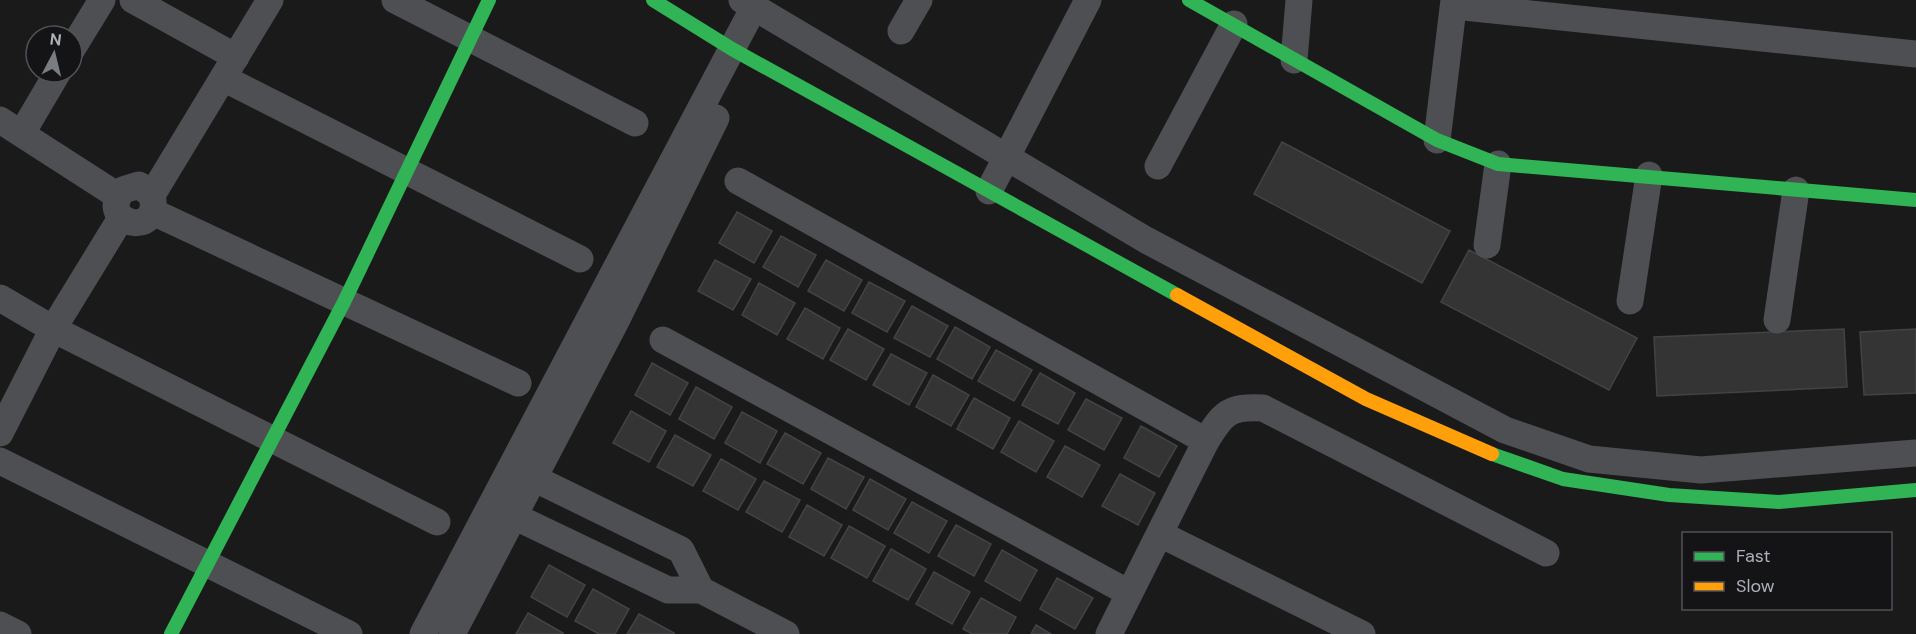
<svg xmlns="http://www.w3.org/2000/svg" width="1916" height="634" font-family="'DM Sans',sans-serif">
<rect width="100%" height="100%" fill="#1a1a1a"/>
<g fill="#343435" stroke="#424346" stroke-width="1.5">
<path d="M1282,142L1450,231L1422,283L1254,194Z"/>
<path d="M737,212L772,231L754,263L719,243Z"/>
<path d="M781,236L816,255L798,287L763,267Z"/>
<path d="M1469,250L1637,338L1609,390L1441,302Z"/>
<path d="M715,260L751,279L733,310L698,291Z"/>
<path d="M826,260L862,280L844,311L808,291Z"/>
<path d="M869,282L905,301L887,332L852,313Z"/>
<path d="M759,283L795,303L777,335L742,315Z"/>
<path d="M912,306L948,326L930,357L894,338Z"/>
<path d="M805,308L840,328L823,359L787,339Z"/>
<path d="M955,327L990,347L972,379L937,359Z"/>
<path d="M848,329L884,349L866,380L830,360Z"/>
<path d="M1844,329L1847,387L1657,396L1654,337Z"/>
<path d="M1916,329V393L1864,395L1860,332Z"/>
<path d="M996,350L1032,370L1014,401L978,381Z"/>
<path d="M891,354L927,373L909,405L873,385Z"/>
<path d="M652,363L688,383L670,415L635,395Z"/>
<path d="M1040,373L1075,393L1058,424L1022,405Z"/>
<path d="M933,375L969,395L951,426L916,407Z"/>
<path d="M696,387L732,407L714,439L679,419Z"/>
<path d="M974,398L1010,418L993,449L957,429Z"/>
<path d="M1086,399L1122,418L1104,450L1068,430Z"/>
<path d="M631,411L666,431L649,462L613,443Z"/>
<path d="M742,412L777,431L760,463L725,443Z"/>
<path d="M1019,421L1054,441L1036,472L1001,452Z"/>
<path d="M1141,426L1177,446L1159,477L1124,458Z"/>
<path d="M785,433L821,453L803,484L767,464Z"/>
<path d="M675,435L711,455L693,486L657,467Z"/>
<path d="M1065,446L1100,465L1082,497L1047,477Z"/>
<path d="M828,458L864,477L846,509L811,489Z"/>
<path d="M721,459L756,479L738,510L703,491Z"/>
<path d="M1120,474L1155,493L1138,525L1102,506Z"/>
<path d="M870,479L906,499L888,530L853,510Z"/>
<path d="M764,481L800,500L782,532L746,512Z"/>
<path d="M912,502L947,521L929,553L894,533Z"/>
<path d="M807,505L842,525L824,556L789,537Z"/>
<path d="M956,525L991,544L974,576L938,556Z"/>
<path d="M849,526L885,546L867,578L831,558Z"/>
<path d="M891,549L926,569L908,600L873,581Z"/>
<path d="M1002,550L1037,570L1020,601L985,581Z"/>
<path d="M549,565L585,585L567,617L531,597Z"/>
<path d="M934,572L970,592L952,624L916,604Z"/>
<path d="M1057,578L1093,598L1075,629L1040,609Z"/>
<path d="M593,589L629,609L615,634H599L575,621Z"/>
<path d="M981,598L1016,617L1007,634H972L963,629Z"/>
<path d="M528,613L563,633V634H516Z"/>
<path d="M639,614L674,633V634H627Z"/>
<path d="M1036,625L1051,634H1031Z"/>
</g>
<g fill="none" stroke-linecap="round" stroke-linejoin="round">
<g stroke="#4e4f52" stroke-width="27">
<path d="M133,0L236,57"/>
<path d="M395,0L635,123"/>
<path d="M742,0L1146,240L1505,430L1589,459L1701,470L1916,453"/>
<path d="M1454,6L1916,54"/>
<path d="M901,31L919,0"/>
<path d="M72,49L102,0"/>
<path d="M1294,60L1299,0"/>
<path d="M223,78L580,259"/>
<path d="M0,120L118,196"/>
<path d="M22,133L58,72"/>
<path d="M1437,140L1454,0"/>
<path d="M1158,166L1234,24"/>
<path d="M738,181L1206,441"/>
<path d="M989,191L1088,0"/>
<path d="M152,195L139,185L123,190C95,224 163,240 152,195L270,0"/>
<path d="M153,212L518,383"/>
<path d="M1487,245L1498,164"/>
<path d="M0,298L53,329L437,522"/>
<path d="M1630,301L1649,175"/>
<path d="M1777,320L1796,190"/>
<path d="M663,340L1129,593"/>
<path d="M0,433L53,329L121,218"/>
<path d="M0,461L349,634"/>
<path d="M517,470L681,550L701,590"/>
<path d="M499,509L668,590H701L786,634"/>
<path d="M1160,534L1362,634"/>
<path d="M0,625L18,634"/>
<path d="M423,634L754,7"/>
<path d="M452,634L616,321L716,118"/>
<path d="M1109,634L1206,441C1223,413 1229,406 1263,408L1546,553"/>
</g>
<g stroke="#30b455" stroke-width="14">
<path d="M653,0L732,49L1177,295"/>
<path d="M1189,0L1437,140L1498,164L1916,200"/>
<path d="M1492,454L1563,479L1669,495L1779,502L1916,490"/>
<path d="M171,634L344,302L489,0"/>
</g>
<path stroke="#ff9f0a" stroke-width="14" d="M1177,295L1366,399L1492,454"/>
</g>
<rect x="1682" y="532" width="210" height="78" fill="#141416" stroke="#515257" stroke-width="1.5"/>
<rect x="1694" y="552" width="30" height="9" fill="#30b455" stroke="#515257" stroke-width="1.5"/>
<text x="1736" y="562" font-size="18" fill="#acb0b9">Fast</text>
<rect x="1694" y="582" width="30" height="9" fill="#ff9f0a" stroke="#515257" stroke-width="1.5"/>
<text x="1736" y="592" font-size="18" fill="#acb0b9">Slow</text>
<g transform="translate(54 54) rotate(7)"><circle r="28" fill="#141416" stroke="#515257" stroke-width="1.5"/>
<path d="M0-4.5L10 22L0 15L-10 22Z" fill="#797c81"/>
<text y="-9" font-size="16" font-weight="bold" text-anchor="middle" fill="#acb0b9">N</text>
</g>
</svg>
